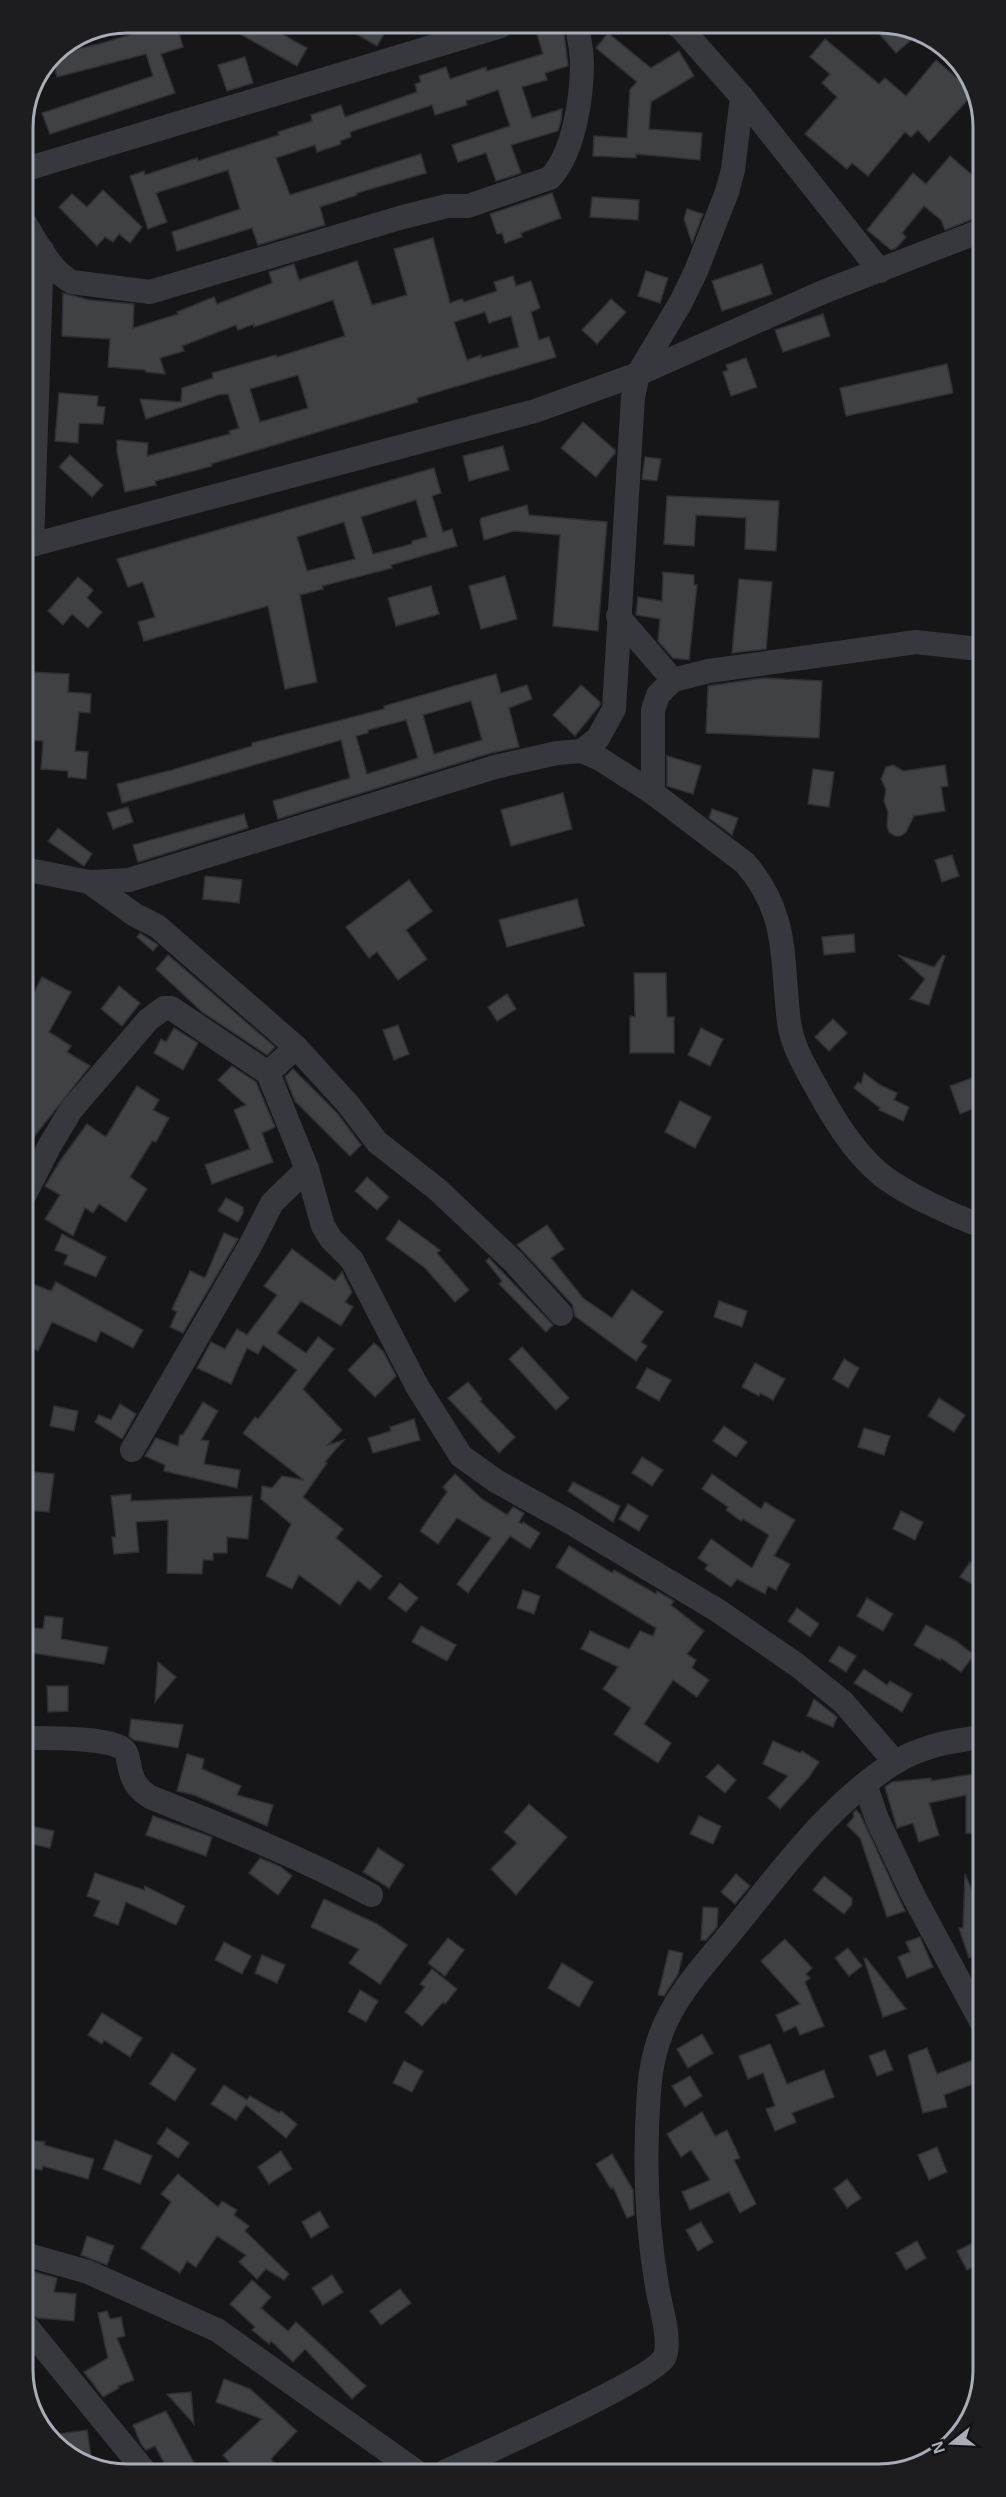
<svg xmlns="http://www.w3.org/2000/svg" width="1006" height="2497" font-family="Helvetica,sans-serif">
<rect width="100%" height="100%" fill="#161618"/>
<g fill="#404145" stroke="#303034" stroke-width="1.5" fill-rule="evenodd">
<path d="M870,23H886L917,35L896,53Z"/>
<path d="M551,26H563L568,66L545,73L547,80L522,87L532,118L562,109L561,121L558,131L511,145L521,173L496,181L486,153L458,162L452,145L510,126L498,90L466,101L467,105L435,115L432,105L350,132L351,137L340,141L341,144L317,152L315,145L276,158L290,195L421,154L426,173L357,193V195L320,207L325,225L258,245L252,228L177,251L172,232L240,209L228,170L156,193L167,222L148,229L130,176L144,171L145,175L197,158L198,161L279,135L278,132L312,121L311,115L341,105L345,117L417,92L415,84L421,82L419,76L446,67L450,79L486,67L487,71L543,54L536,30Z"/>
<path d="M388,27L377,46L346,28H375Z"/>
<path d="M178,29L183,47L161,54L175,93L50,134L42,113L153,76L146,54L57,77L52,55L103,43L145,30Z"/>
<path d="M231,29H273L307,48L297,66Z"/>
<path d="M608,33L651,68L679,51L694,76L651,102L649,129L702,133L700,160L636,154V158L593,156L594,136L627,138L630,89L637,82L596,48Z"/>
<path d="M825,39L879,84L885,78L906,96L936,60L974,93L929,142L918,130L911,137L905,132L868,176L852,163L847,169L805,134L837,97L822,83L830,74L810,57Z"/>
<path d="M245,57L253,83L227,91L218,65Z"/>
<path d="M950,156L978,180V217L945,230L941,220L924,206L902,233L906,237L896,248L891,250L867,230L913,173L926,184Z"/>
<path d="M103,190L142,227L130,243L119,234L113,242L105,237L97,246L59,207L72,194L87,207Z"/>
<path d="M552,193L561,218L521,233L522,237L505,243L502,233L497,234L490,214Z"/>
<path d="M592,197L639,200L638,220L590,217Z"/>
<path d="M687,209L703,214L692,243L684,219Z"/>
<path d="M433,238L450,303L462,299L464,302L497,291L494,282L513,276L516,286L531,281L540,308L531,312L539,340L549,337L556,357L417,398L418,402L211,464L212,466L155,481L156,485L125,492L117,452V440L148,443L147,456L230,434L229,431L239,428L228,394L218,395L146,419L140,399L181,402L182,388L213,378L212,373L276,355L277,357L345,336L333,300L254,327V324L238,330L236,325L182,346L184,351L160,358L165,374L146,372L145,370L108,367L110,339L62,336L63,293L89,300L134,304L133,328L178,314L177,312L214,297L217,304L272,283L269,272L294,264L299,280L357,261L372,305L407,295L394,249ZM485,312L489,323L511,316L519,347L481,358V355L467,360L454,322ZM298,375L308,408L260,422L250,389Z"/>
<path d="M762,264L772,294L722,311L712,281Z"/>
<path d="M646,271L668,278L660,303L638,296Z"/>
<path d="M611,299L626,312L597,344L582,330Z"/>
<path d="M823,314L830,336L783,352L775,330Z"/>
<path d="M746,358L757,387L731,396L723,372L728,370L726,365Z"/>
<path d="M947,364L953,393L846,416L840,388Z"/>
<path d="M59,393L98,396L97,406L105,407L103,424L79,423L78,443L55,441Z"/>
<path d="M583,422L615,450V453L596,477L561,448Z"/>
<path d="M503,446L509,470L469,481L463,456Z"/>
<path d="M70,455L103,485L92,497L59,467Z"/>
<path d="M645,457L661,459L657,481L642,479Z"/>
<path d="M434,468L441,493L432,496L443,532L452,529L457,546L391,565L392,568L322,586L323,589L300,595L317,682L285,689L268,606L144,641L138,622L155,617L143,582L128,587L117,559ZM416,500L427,537L412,541V544L373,554L361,517ZM344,522L355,559L307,571L297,537Z"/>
<path d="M667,496L779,501L776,551L745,549L746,518L696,515L694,546L664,544Z"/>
<path d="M527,505L529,515L607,522L598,631L553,626L560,535L514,531L484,540L480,521L481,518Z"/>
<path d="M663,572L694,575V585H697L689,660L673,658L658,641L660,619L636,615L638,597L662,601Z"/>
<path d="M505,576L517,619L481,629L469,586Z"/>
<path d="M78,577L93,590L87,598L102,612L88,628L72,614L63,625L48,611Z"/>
<path d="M739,579L772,582L766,649L732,653Z"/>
<path d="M431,586L439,614L396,626L388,598Z"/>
<path d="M31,672L69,674L68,692L91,694L90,713L79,712L75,751L88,752L86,779L68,777V771L41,769L43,741L29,740L31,717H27Z"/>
<path d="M496,674L501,693L527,685L532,699L509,708L519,747L491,753L278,819L273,801L350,778L341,740L122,803L117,784L172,770L252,746V743L384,709V706ZM471,701L482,740L434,754L423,715ZM406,720L418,758L367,774L356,736L368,733V730Z"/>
<path d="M763,678L822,681L819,738L706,733L708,686Z"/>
<path d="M581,685L600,702V705L575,736L553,715Z"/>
<path d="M667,756L701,766L693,794L667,786Z"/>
<path d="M893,765L903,771L945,765L948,786L941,787L945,811L914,816L906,832L901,836H895L889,832L887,826L888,812L884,801L886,790L881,779L886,767Z"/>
<path d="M813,769L834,772L829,807L808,804Z"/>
<path d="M563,793L572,829L511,846L501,810Z"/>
<path d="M128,807L133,822L113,829L107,813Z"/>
<path d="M712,809L738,818L732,835L709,818Z"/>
<path d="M244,814L248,828L138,862L133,845Z"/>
<path d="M58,828L92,854L84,866L48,841Z"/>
<path d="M952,855L959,876L942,882L935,860Z"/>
<path d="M205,876L242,880L239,903L203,899Z"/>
<path d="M409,880L432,911L406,930L427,959L398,980L377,952L369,958L346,927Z"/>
<path d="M577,899L584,926L507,947L499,920Z"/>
<path d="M140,933L158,945L153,951L137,937Z"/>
<path d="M854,934L855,952L824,955L822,937Z"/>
<path d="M168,955L275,1047L267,1055L202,1012L156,969Z"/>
<path d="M898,955L934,967L943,955L945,956L929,1005L910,999L925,979Z"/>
<path d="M634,973H666L667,1017H674V1053H630V1016L635,1017Z"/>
<path d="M42,977L71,992L49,1032L71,1046L67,1052L90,1066L25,1148V1010Z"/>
<path d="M119,986L140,1003L122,1026L101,1009Z"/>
<path d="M507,994L516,1009L497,1021L488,1007Z"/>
<path d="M833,1019L847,1033L829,1051L815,1037Z"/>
<path d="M398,1025L409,1054L394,1060L383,1030Z"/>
<path d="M174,1028L198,1043L183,1070L154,1053L161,1039L166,1042Z"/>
<path d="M701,1028L723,1039L710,1066L688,1055Z"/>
<path d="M232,1066L256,1082L275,1127L262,1133L273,1162L212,1184L205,1165L250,1149L234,1110L246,1105L218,1080Z"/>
<path d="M293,1069L337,1113L361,1145L350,1156L295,1101L285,1077Z"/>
<path d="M864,1073L880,1085L897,1093L894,1100L909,1107L903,1121L879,1110L880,1108L854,1088L858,1082L861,1084Z"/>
<path d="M980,1075V1106L960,1114L950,1086Z"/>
<path d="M137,1086L159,1100L153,1110L169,1118L156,1142L152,1141L130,1177L147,1189L126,1222L99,1204L93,1213L85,1208L73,1236L45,1219L60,1195L45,1186L60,1161L87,1124L106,1137Z"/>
<path d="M680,1101L711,1117L695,1148L665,1132Z"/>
<path d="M367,1177L389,1197L377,1210L355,1191Z"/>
<path d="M226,1198L243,1207V1213L238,1222L218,1211Z"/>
<path d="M399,1220L440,1250L437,1253L469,1290L455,1302L425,1268L386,1239Z"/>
<path d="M547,1225L564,1249L551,1258L583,1298L612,1318L632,1290L663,1312L641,1342L647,1346L636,1361L575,1316L572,1304L517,1245Z"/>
<path d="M224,1233L238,1239L183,1333L170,1327L177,1312L172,1309L190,1271L205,1278Z"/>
<path d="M62,1234L106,1257L96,1277L64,1264L68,1255L55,1250Z"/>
<path d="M292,1249L335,1281L342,1272L352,1292L345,1302L353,1307L341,1326L301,1301L277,1333L306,1353L318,1337L334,1349L303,1389L342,1430L328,1445L344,1440L325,1462L327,1463L303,1497L343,1529L336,1538L382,1576L370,1590L358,1580L340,1605L299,1575L292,1589L266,1576L291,1524L261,1499L262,1486L272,1488L282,1476L304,1480L243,1433L255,1417L258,1419L297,1370L263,1345L258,1354L247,1348L231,1384L197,1368L211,1342L225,1349L237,1329L247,1335L277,1295L264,1286Z"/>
<path d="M489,1258L553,1325L546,1332L499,1284L502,1281L486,1261Z"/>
<path d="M25,1281L51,1291L56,1282L143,1330L133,1348L101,1331L96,1342L52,1322L38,1351L26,1345Z"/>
<path d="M719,1301L747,1311L742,1327L714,1317Z"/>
<path d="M374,1343L383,1351L396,1376L375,1397L348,1370Z"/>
<path d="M522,1347L569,1398L556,1410L509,1359Z"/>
<path d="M844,1359L859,1368L848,1388L833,1379Z"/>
<path d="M755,1363L785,1379L773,1400L760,1393L759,1396L742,1387Z"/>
<path d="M647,1368L671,1380L659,1401L636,1388Z"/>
<path d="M468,1382L482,1399L480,1401L515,1437L499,1453L448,1398Z"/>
<path d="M939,1398L965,1415L954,1432L928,1416Z"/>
<path d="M203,1402L218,1411L201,1440L209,1441L204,1464L240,1470L237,1488L164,1471L165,1465L145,1456L156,1438L178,1446L180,1435H183Z"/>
<path d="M120,1404L136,1414L122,1439L95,1422L99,1415L111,1420Z"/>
<path d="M54,1406L78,1411L74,1431L50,1426Z"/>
<path d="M414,1419L420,1440L373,1453L368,1438L391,1431L390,1427Z"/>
<path d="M724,1426L747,1442L736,1457L713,1441Z"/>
<path d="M864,1428L890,1436L884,1455L858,1447Z"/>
<path d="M642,1457L663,1470L652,1486L632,1473Z"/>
<path d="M34,1472L54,1474L49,1512L26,1510V1473Z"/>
<path d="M455,1474L482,1499L507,1515L513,1507L524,1513L519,1522L522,1524L523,1522L540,1533L530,1549L510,1536L468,1593L457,1584L491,1538L457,1518L438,1544L420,1531L447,1492L443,1487Z"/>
<path d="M712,1474L761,1509L765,1502L795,1520L774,1556L790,1564L776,1590L768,1586L765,1594L737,1579L731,1587L705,1569L708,1565L698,1558L711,1539L752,1568L769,1535L743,1519L741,1521L726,1510L728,1507L702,1489Z"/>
<path d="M573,1482L620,1506L613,1522L568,1491Z"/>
<path d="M131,1494V1501L252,1496L248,1539L227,1537V1553H213V1560H203L202,1574L167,1573L168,1520L136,1522L139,1552L114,1554L112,1537H116L111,1496Z"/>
<path d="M628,1504L648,1516L639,1531L619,1519Z"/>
<path d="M901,1511L923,1522L915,1540L893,1529Z"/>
<path d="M569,1546L612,1573L614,1570L656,1594L657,1591L674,1601L671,1605L704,1631L687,1654L696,1660L692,1668L709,1680L697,1697L673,1680L644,1724L671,1743L658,1763L614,1734L631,1708L603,1689L618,1667L581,1649L590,1631L629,1649L640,1631L653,1636L656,1628L556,1567Z"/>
<path d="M970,1562L982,1569V1590L960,1577Z"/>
<path d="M400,1583L418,1598L406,1612L388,1598Z"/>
<path d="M523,1590L540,1596L534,1614L517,1608Z"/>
<path d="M867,1598L893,1614L883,1631L857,1616Z"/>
<path d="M797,1608L819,1624L810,1637L788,1621Z"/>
<path d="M45,1616L63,1618L61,1639L108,1647L104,1664L26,1652V1627L43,1629Z"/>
<path d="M926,1625L956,1641L974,1655L961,1672L941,1658L940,1660L914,1645Z"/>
<path d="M421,1626L456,1645L447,1661L412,1642Z"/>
<path d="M839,1646L856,1656L846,1672L829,1661Z"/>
<path d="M158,1662L176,1677L155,1702Z"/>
<path d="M864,1669L887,1685L890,1681L912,1694L902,1712L854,1683Z"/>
<path d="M47,1686H68V1711L48,1712Z"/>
<path d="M814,1699L837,1717L833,1727L807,1716Z"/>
<path d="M131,1719L183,1725L178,1748L134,1740L129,1736Z"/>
<path d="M773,1741L800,1753L802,1751L819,1762L809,1777L780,1809L768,1798L788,1776L763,1764Z"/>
<path d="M187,1754L204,1759L202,1769L241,1786L237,1795L273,1805L267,1826L194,1795L177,1791Z"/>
<path d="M718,1764L736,1780L725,1793L706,1777Z"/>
<path d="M973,1774L980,1813H982V1834L966,1833V1795L929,1803L939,1835L919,1842L913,1823L897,1828L885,1787L892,1782L931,1778V1781Z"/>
<path d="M529,1804L567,1837L516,1895L491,1869L517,1843L504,1832Z"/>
<path d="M856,1810L860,1814L905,1911L887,1917L860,1838L847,1825L854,1817L853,1813Z"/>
<path d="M153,1816L212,1837L206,1856L146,1835Z"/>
<path d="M699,1816L721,1826L713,1844L690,1834Z"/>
<path d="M31,1826L54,1831L50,1848L28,1843Z"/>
<path d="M378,1848L404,1865L389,1888L363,1872Z"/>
<path d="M260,1858L281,1867L292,1876L278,1895L249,1873Z"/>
<path d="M95,1873L144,1890L145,1886L185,1906L176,1925L126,1902L118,1925L94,1916L100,1901L87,1896Z"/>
<path d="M736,1874L750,1886L735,1904L721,1892Z"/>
<path d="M965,1874L982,1913V1953L969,1958L959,1928H963Z"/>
<path d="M824,1876L852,1898V1904L844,1914L813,1890Z"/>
<path d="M324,1899L377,1924L407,1945L380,1984L349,1963L359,1949L311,1927Z"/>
<path d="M703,1907L718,1908L717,1927L706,1940H701Z"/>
<path d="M920,1937L933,1967L907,1978L898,1957L910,1952L906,1942Z"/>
<path d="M448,1938L464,1950L445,1976L428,1963Z"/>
<path d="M785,1939L812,1968L806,1974L810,1978L805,1982L824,2026L800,2035L796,2026L784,2032L776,2015L800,2004L761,1961Z"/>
<path d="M224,1942L251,1956L242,1974L215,1960Z"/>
<path d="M848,1948L862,1966L849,1976L835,1958Z"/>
<path d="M669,1950L683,1953L678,1974L664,1996L658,1995Z"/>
<path d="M262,1955L285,1965L277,1983L255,1973Z"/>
<path d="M866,1958L906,2009L883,2017L864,1959Z"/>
<path d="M562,1963L593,1982L579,2007L548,1988Z"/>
<path d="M432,1969L457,1989L445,2004L443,2002L422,2026L405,2012L425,1987L420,1984Z"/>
<path d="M360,1990L378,2001L366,2022L348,2012Z"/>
<path d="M102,2013L142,2038L130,2057L104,2040L102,2044L88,2035Z"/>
<path d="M702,2034L713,2053L688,2068L677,2049Z"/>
<path d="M770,2044L787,2084L824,2070L834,2097L792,2113L796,2122L775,2131L766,2109L775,2106L763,2073L748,2079L739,2056Z"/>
<path d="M927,2048L937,2074L973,2060L981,2081L944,2095L947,2107L923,2113L908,2055Z"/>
<path d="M885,2050L893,2070L877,2076L869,2056Z"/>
<path d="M172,2053L196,2069L175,2101L150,2084Z"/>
<path d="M404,2061L423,2071L412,2092L393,2083Z"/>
<path d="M690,2076L702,2096L685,2107L672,2086Z"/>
<path d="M224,2085L247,2100L250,2096L279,2113L281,2111L297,2124L286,2138L246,2105L236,2120L211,2104Z"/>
<path d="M702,2112L715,2136L727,2130L740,2158L734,2160L756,2204L740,2213L729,2192L690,2210L682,2192L710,2180L691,2150L681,2157L667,2134Z"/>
<path d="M167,2128L189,2143L178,2158L157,2143Z"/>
<path d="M27,2140L45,2142L44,2145L94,2159L88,2179L43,2166L42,2170L27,2168Z"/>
<path d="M115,2140L152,2156L140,2184L103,2169Z"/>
<path d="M937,2147L947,2172L929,2180L918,2155Z"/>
<path d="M281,2151L292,2169L269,2184L258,2167Z"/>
<path d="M612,2154L633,2190L634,2215L627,2218L613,2187L611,2189L596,2164Z"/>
<path d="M178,2174L218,2207L222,2201L237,2210L234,2215L249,2226L245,2231L289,2274L284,2280L266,2269L257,2279L239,2262L246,2255L217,2236L196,2267L187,2261L180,2273L141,2248L171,2202L161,2194Z"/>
<path d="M847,2179L861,2198L847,2208L834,2189Z"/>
<path d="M320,2211L329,2227L311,2238L302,2222Z"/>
<path d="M701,2222L713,2242L698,2251L686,2230Z"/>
<path d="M87,2236L114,2246L107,2265L81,2255Z"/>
<path d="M978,2240L983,2250V2262L967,2270L957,2251Z"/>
<path d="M917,2241L926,2258L906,2270L896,2253Z"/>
<path d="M28,2270L57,2278L54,2292L76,2294L74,2321L38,2318L28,2314Z"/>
<path d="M332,2275L343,2292L323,2305L312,2288Z"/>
<path d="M252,2280L271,2297L261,2308L288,2331L296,2322L366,2386L352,2399L305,2349L293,2362L271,2341L269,2344L252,2330L255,2327L230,2304Z"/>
<path d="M400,2289L411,2303L381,2325L370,2311Z"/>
<path d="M107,2311L110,2319L121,2317L125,2336L117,2338L134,2380L118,2386L119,2388L103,2397L84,2372L108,2358L98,2313Z"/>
<path d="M224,2379L250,2389L297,2431L271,2459L282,2473H239L223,2455L262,2419L216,2402Z"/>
<path d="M191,2392L194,2424L167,2394Z"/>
<path d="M166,2411L200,2474H170L155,2446L146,2450L141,2444L133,2425Z"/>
<path d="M87,2430L91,2456L78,2458L63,2453L60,2448L58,2434Z"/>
</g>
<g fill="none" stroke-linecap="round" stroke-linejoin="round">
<g stroke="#37383d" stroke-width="24">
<path d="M676,25L681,28L742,97L880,271"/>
<path d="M23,170L501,26"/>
<path d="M23,220C36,240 50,271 72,282L150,292L403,217L447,206H468L550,178C574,153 582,97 582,63C582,51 579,38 577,26"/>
<path d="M32,545L42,250"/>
<path d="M24,547L535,411L638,374L823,292L978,232"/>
<path d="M618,616L673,680L658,695L653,710V793L745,863C790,915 781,960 789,1022C792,1045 804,1065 815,1085C832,1116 852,1150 879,1173C903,1193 952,1215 981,1226"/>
<path d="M673,680L709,671L916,642L979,649"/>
<path d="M582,751L600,759L653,793"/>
<path d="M24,869L89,882L129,880L495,767L557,753L582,751L598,738L614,709L633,397L638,374L681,302L696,271L727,192L733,170L742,97"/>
<path d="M89,882L135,915L157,926L296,1047L348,1104L377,1142L438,1190L514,1262L561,1314"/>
<path d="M307,1169L323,1226L331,1239L352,1260L417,1386L461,1456L496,1481L568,1521L717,1610L797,1665L843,1702L895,1762"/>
<path d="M25,1194L50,1145L71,1110L148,1020L164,1008H171L268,1073"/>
<path d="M132,1450L250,1246L272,1203L307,1169L268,1073L296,1047"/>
<path d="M26,1738C44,1738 116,1737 125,1751C128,1754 128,1760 129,1764C132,1780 136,1788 150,1797C225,1827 300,1857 371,1895"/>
<path d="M865,1784L877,1819L913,1895L983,2025"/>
<path d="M28,2255L88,2272L217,2330L417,2472"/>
<path d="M28,2328L147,2474"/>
<path d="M444,2472C478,2456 651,2380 664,2358C672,2343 661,2308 658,2292C646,2226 644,2158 649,2091C651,2063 657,2037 671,2012C687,1982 712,1956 733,1930C781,1871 829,1804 894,1763C922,1746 950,1741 982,1737"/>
</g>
</g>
<path d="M0 0H1006V2497H0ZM127 33H879A94 94 0 0 1 973 127V2370A94 94 0 0 1 879 2464H127A94 94 0 0 1 33 2370V127A94 94 0 0 1 127 33Z" fill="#1d1d20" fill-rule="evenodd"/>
<path fill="none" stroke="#a8adb8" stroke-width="3" d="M127 33H879A94 94 0 0 1 973 127V2370A94 94 0 0 1 879 2464H127A94 94 0 0 1 33 2370V127A94 94 0 0 1 127 33Z"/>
<g transform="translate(952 2443) rotate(252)" stroke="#111113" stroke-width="4.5" paint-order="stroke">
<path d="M0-4.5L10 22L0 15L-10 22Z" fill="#a8adb8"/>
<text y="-9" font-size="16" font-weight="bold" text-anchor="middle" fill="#a8adb8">N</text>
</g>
</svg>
